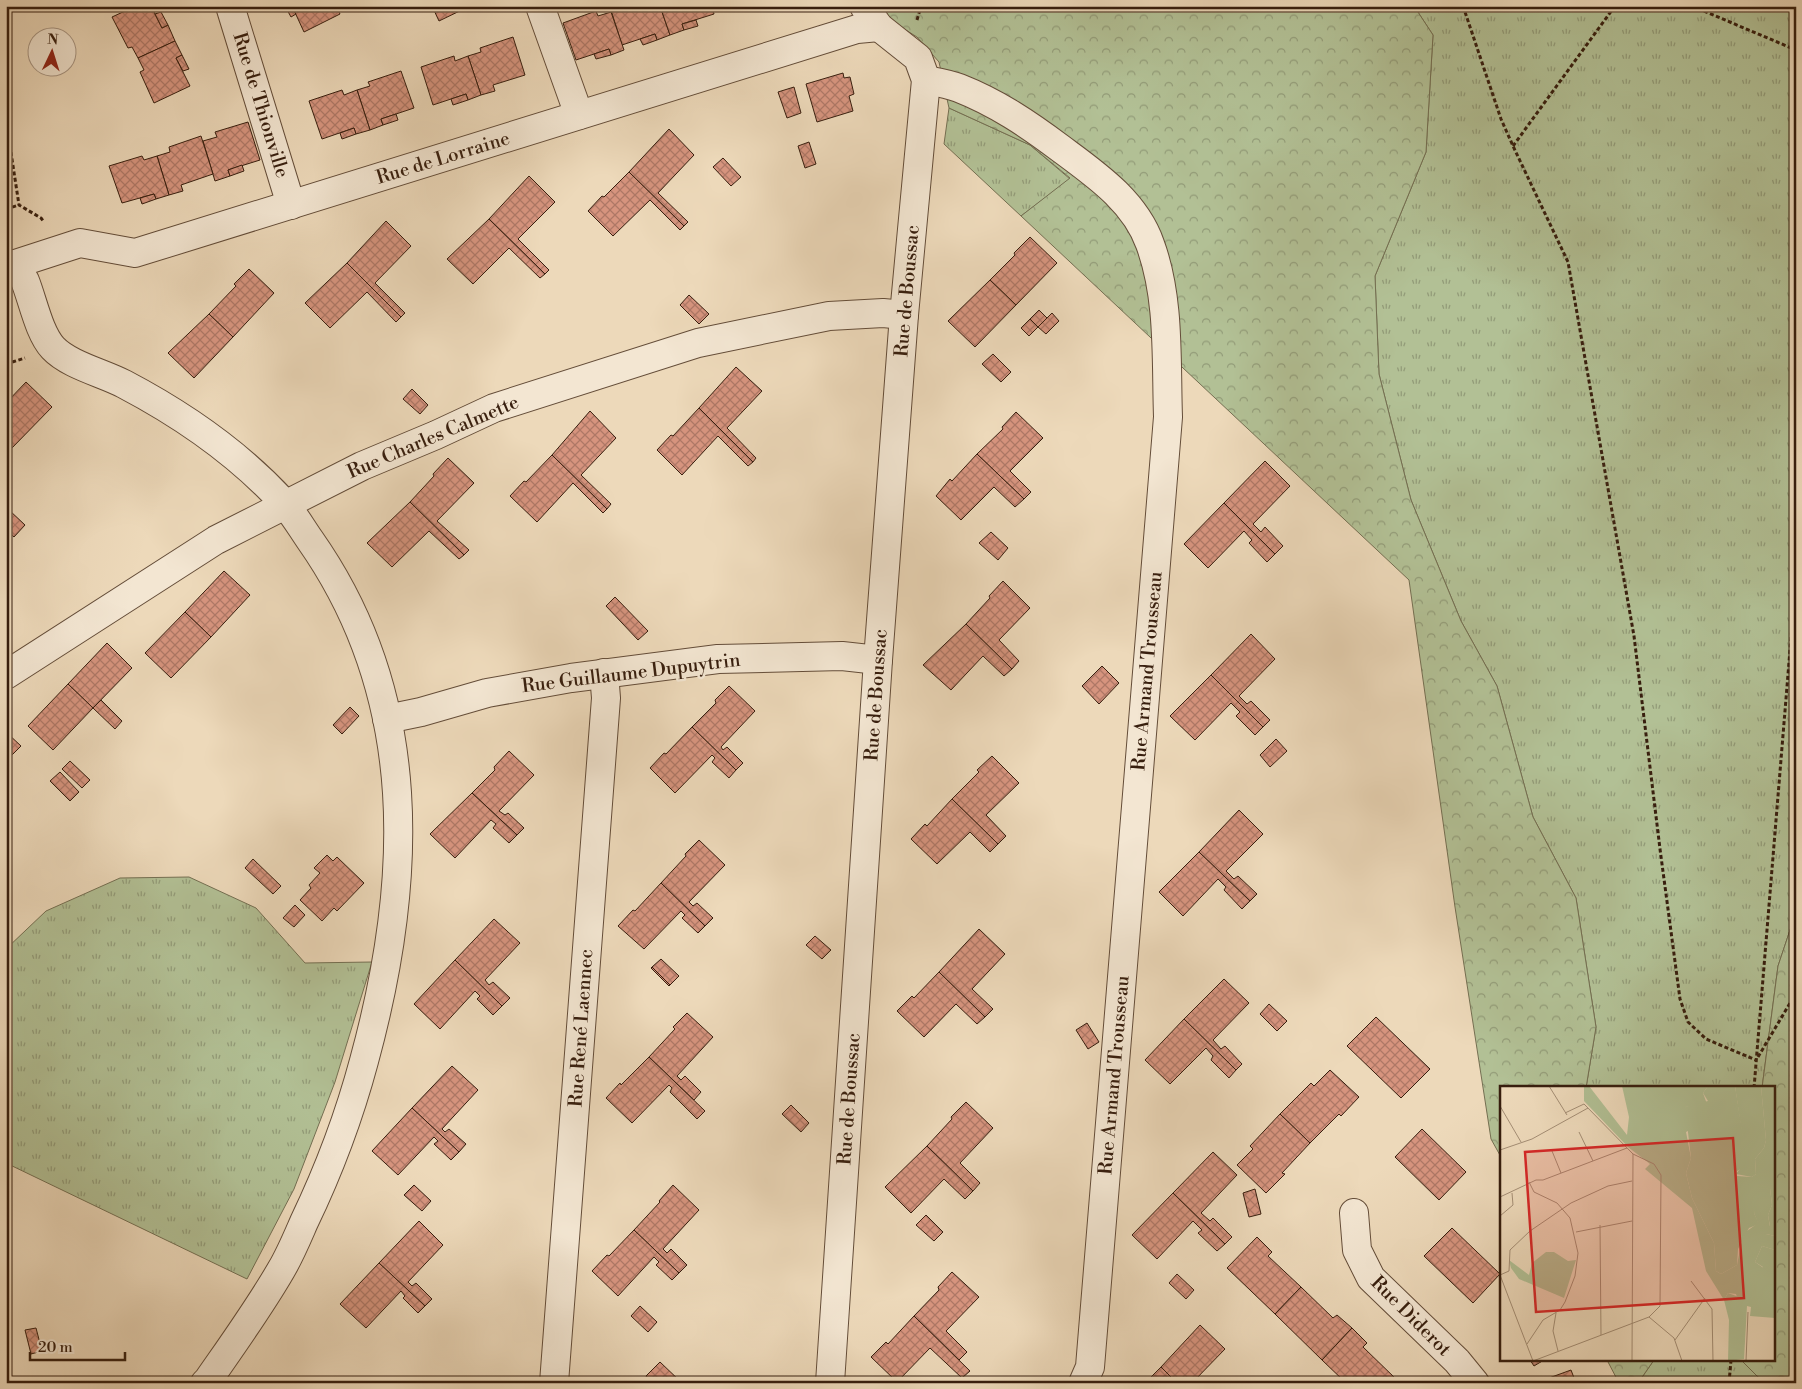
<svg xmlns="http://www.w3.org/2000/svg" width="1802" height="1389" font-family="'Libre Bodoni',serif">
<defs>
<pattern id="grass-tufts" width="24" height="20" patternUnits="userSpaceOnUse" patternTransform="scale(1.25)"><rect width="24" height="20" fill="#b2c095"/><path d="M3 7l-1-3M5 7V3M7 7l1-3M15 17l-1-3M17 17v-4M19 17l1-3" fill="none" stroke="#929b78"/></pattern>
<pattern id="forest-crowns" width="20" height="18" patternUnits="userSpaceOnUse" patternTransform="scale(1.25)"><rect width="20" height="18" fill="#b2c095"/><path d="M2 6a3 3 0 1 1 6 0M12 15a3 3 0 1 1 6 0" fill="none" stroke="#929b78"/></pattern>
<pattern id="building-cross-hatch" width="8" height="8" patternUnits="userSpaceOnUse" patternTransform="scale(1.25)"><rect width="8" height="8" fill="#d6947e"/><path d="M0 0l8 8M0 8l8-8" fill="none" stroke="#ae7866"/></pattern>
</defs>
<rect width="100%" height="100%" fill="#edd9ba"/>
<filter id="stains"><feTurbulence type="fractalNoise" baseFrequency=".004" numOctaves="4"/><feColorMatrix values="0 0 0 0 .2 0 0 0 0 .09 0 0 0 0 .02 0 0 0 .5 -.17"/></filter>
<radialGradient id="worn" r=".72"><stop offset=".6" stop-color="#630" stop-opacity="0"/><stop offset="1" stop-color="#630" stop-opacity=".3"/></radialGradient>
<g fill="url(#grass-tufts)" stroke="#746f52">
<path d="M1414,6H1796V912L1778,966L1762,1088H1586L1596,1027L1576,898L1533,817L1497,686L1461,621L1411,500L1379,374L1375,276L1426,152L1433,35Z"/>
<path d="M949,108L1030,145L1070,179L1021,216L944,144Z"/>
<path d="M189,877L256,908L305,963L372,962L335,1082L294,1189L247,1279L6,1163V949L46,911L120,878Z"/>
<path d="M1654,1360H1741L1758,1377V1383H1638Z"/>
</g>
<g fill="url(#forest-crowns)" stroke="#746f52">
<path d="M877,6H1414L1433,35L1426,152L1375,276L1379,374L1411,500L1461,621L1497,686L1533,817L1576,898L1596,1027L1586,1088H1501V1157L1491,1139L1455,907L1409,580L1021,216L1070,178L1030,145L949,108L939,62L917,37L888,19Z"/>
<path d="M1796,912V1383H1758V1377L1741,1360H1773V1088H1762L1778,966Z"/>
<path d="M1607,1360H1654L1638,1383H1619Z"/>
</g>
<g fill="url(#building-cross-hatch)" stroke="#371e0e">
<path d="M136,6H151L162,28L168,25L175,41L138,58L132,47L128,48L112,17Z"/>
<path d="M285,6H292L296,14L291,17Z"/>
<path d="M292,6H336L340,14L304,32Z"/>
<path d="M432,6H470L439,21Z"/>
<path d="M660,6L670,35L657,40L655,34L622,45L610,7Z"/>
<path d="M660,6H712L714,14L682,24L684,30L670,35Z"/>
<path d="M596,11L598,16L611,12L624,50L611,55L609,49L576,60L563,23Z"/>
<path d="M161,12L168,25L162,28L155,14Z"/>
<path d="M696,20L698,26L684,30L682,24Z"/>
<path d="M655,34L657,40L643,45L640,39Z"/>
<path d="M513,37L525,75L493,85L495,91L481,95L468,56L481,52L480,48Z"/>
<path d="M175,41L182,55L176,58L190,86L154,103L140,72L144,70L138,58Z"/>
<path d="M609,49L611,55L596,59L594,54Z"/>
<path d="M182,55L189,69L183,71L176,58Z"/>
<path d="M454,56L455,61L468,56L481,95L468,100L466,94L433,105L421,67Z"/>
<path d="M401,71L414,108L381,119L383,125L370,130L357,90L370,86L368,82Z"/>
<path d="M843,73L844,78L850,77L854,94L849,96L853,111L817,122L806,84Z"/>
<path d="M794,87L801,113L787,118L778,92Z"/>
<path d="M342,90L344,95L357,90L370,130L356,134L354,128L322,139L309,101Z"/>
<path d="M466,94L468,100L453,105L451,99Z"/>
<path d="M396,114L398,120L383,125L381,119Z"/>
<path d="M248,122L260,160L228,170L230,176L215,181L203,141L217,137L215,132Z"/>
<path d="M354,128L356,134L342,139L340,133Z"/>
<path d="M669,129L694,155L658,193L688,222L684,226L629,172Z"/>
<path d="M201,136L213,174L181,185L183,191L169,195L157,156L170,152L169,147Z"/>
<path d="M809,142L816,164L805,168L798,146Z"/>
<path d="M142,156L144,160L157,156L169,195L156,199L154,194L122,203L109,166Z"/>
<path d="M723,158L741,177L731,186L713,167Z"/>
<path d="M242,165L244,171L230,176L228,170Z"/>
<path d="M629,172L684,226L680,230L650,200L613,236L588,211L602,196L604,197Z"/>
<path d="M529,176L555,202L518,239L549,270L545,274L489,219Z"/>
<path d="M154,194L156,199L142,204L140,198Z"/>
<path d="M489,219L545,274L540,278L509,248L473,284L447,259Z"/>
<path d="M386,221L411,246L375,283L405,313L401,317L347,263Z"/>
<path d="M1030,237L1057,263L1016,305L990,280L1015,255L1014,253Z"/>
<path d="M347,263L401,317L396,322L367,292L330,328L305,303Z"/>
<path d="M249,269L274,293L233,337L209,314L236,286L234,284Z"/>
<path d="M990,280L1016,305L975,347L948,321Z"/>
<path d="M689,295L709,314L699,324L680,305Z"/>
<path d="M1039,310L1047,318L1038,327L1030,319Z"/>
<path d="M1052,313L1059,321L1046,334L1038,327Z"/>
<path d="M209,314L233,337L194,378L168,353Z"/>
<path d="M1030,319L1038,327L1029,336L1021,328Z"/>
<path d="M993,354L1011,372L1001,382L982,364Z"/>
<path d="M736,367L762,391L727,428L756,458L753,462L699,408Z"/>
<path d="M26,382L52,407L11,449L6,444V403Z"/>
<path d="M412,389L428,405L420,414L403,399Z"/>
<path d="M699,408L753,462L748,466L718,436L682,475L657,450L671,435L673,436Z"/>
<path d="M590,411L616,438L581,475L611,504L607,509L552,455Z"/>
<path d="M1016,412L1043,438L1010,471L1031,492L1024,499L977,454L1003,429L1002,427Z"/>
<path d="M977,454L1024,499L1015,507L994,487L961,520L936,496L950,479L952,481Z"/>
<path d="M552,455L607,509L603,513L573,483L537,522L510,496L524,481L526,482Z"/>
<path d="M448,458L474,483L437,521L469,550L464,555L410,502L434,476L433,474Z"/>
<path d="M1265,461L1290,486L1253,524L1261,532L1265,527L1283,546L1275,554L1224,503Z"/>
<path d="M410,502L464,555L459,559L429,531L392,567L367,543Z"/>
<path d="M1224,503L1275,554L1267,562L1249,543L1252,540L1244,531L1208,568L1184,544Z"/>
<path d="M8,509L25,525L14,537L6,530V511Z"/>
<path d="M991,532L1008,548L998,560L979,543Z"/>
<path d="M224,571L250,595L211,637L185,612Z"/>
<path d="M1003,581L1030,608L999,640L1019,661L1012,669L966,624L990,598L989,596Z"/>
<path d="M615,597L648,631L638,640L606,606Z"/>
<path d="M185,612L211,637L171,678L145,653Z"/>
<path d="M966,624L1012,669L1004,676L983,656L951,690L923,665Z"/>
<path d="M1251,634L1275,659L1239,696L1247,704L1251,701L1270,720L1263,727L1211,675Z"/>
<path d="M107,643L132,668L93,708L68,684Z"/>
<path d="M1102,666L1119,683L1099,704L1082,686Z"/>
<path d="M1211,675L1263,727L1255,735L1236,716L1240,712L1231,703L1195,740L1170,716Z"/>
<path d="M68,684L93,708L53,750L28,726Z"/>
<path d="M729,686L755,711L721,747L723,750L727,747L743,763L736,770L692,727L716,703L715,700Z"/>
<path d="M101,700L122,721L115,729L93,708Z"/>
<path d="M350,707L359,716L342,734L333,725Z"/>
<path d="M692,727L736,770L729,778L712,762L715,758L712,755L675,793L650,768L664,753L666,754Z"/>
<path d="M6,732L21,746L6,761Z"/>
<path d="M1276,739L1287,751L1270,767L1260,755Z"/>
<path d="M509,751L534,775L499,811L505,815L508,813L524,828L517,835L472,793L495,770L494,767Z"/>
<path d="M992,756L1019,783L986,815L1006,836L998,844L952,799L979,772L977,770Z"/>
<path d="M70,761L90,780L82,788L62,769Z"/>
<path d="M60,772L79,792L70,801L50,781Z"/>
<path d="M472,793L517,835L509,843L493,828L496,824L491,820L455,858L430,834Z"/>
<path d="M952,799L998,844L990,852L970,832L937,864L911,839L925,824L927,826Z"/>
<path d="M1239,810L1263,834L1226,871L1234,879L1238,876L1257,894L1250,901L1199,852Z"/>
<path d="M699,840L725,865L689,902L693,906L697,903L713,918L705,926L661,883L686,856L685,854Z"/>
<path d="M1199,852L1250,901L1242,909L1224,890L1226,887L1218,879L1183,916L1159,892Z"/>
<path d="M327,855L333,861L337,857L364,883L337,911L334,908L322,921L300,900L311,888L309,885L320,873L314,868Z"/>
<path d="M253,859L281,886L273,894L245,868Z"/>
<path d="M661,883L705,926L698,933L682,918L685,915L681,911L644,949L618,926L633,910L635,911Z"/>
<path d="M295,905L305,915L294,927L283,918Z"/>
<path d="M494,919L520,943L485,980L489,985L493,982L510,998L502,1006L455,960Z"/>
<path d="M979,929L1005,954L972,989L993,1009L985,1017L939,972Z"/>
<path d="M815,936L831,950L822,959L806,945Z"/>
<path d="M661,959L679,976L670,985L652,967Z"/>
<path d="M455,960L502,1006L493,1015L477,999L480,996L475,991L440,1029L414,1004Z"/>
<path d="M652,967L670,985L669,986L651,968Z"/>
<path d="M939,972L985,1017L977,1024L956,1004L924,1037L897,1011L912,996L914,998Z"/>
<path d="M1224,979L1249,1003L1213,1040L1221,1049L1225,1046L1242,1064L1236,1070L1184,1019Z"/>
<path d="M1269,1004L1287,1021L1277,1031L1260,1014Z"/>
<path d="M687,1013L713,1037L677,1076L681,1080L685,1076L701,1092L694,1100L649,1057L675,1029L673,1027Z"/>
<path d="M1376,1017L1430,1069L1401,1098L1347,1046Z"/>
<path d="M1184,1019L1236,1070L1229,1078L1211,1060L1213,1056L1206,1048L1170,1084L1145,1060Z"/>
<path d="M1087,1023L1099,1042L1088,1049L1076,1030Z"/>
<path d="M649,1057L705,1111L697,1119L670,1092L672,1088L669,1085L632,1123L606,1098L620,1083L621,1085Z"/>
<path d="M452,1066L478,1090L442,1129L445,1132L449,1129L466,1144L459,1152L412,1108Z"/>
<path d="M1330,1070L1359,1097L1341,1116L1339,1114L1310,1143L1280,1114L1311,1083L1314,1086Z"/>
<path d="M966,1102L993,1128L960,1163L980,1183L973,1191L927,1146L952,1119L951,1117Z"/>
<path d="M791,1105L809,1123L801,1132L782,1114Z"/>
<path d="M412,1108L459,1152L451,1160L434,1144L438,1141L434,1137L398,1175L372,1151Z"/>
<path d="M1280,1114L1310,1143L1282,1173L1285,1174L1266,1193L1237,1165L1253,1149L1250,1146Z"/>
<path d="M1422,1129L1466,1172L1439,1200L1395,1157Z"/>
<path d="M927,1146L973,1191L965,1199L944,1179L911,1213L885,1187Z"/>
<path d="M1213,1152L1237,1175L1201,1213L1210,1221L1213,1218L1232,1237L1225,1244L1173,1193Z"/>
<path d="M414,1185L431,1201L422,1211L404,1195Z"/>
<path d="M673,1185L699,1210L663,1249L667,1253L671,1249L687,1265L679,1273L634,1230L660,1202L659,1201Z"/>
<path d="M1255,1189L1261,1214L1249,1217L1243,1193Z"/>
<path d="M1173,1193L1225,1244L1217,1251L1198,1233L1202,1230L1193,1221L1157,1259L1132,1235Z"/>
<path d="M926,1215L943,1232L934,1241L916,1225Z"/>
<path d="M419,1221L443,1245L408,1282L412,1286L416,1283L432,1299L425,1306L379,1263Z"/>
<path d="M1452,1228L1500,1274L1473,1303L1424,1256Z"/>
<path d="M634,1230L679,1273L672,1280L656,1265L659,1262L654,1257L618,1296L592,1271L607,1255L609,1256Z"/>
<path d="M1257,1237L1272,1252L1268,1256L1301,1287L1275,1314L1227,1268Z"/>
<path d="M379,1263L425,1306L418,1313L403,1298L405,1296L401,1291L366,1328L340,1304Z"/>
<path d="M952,1272L979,1297L946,1331L967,1352L959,1360L914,1316L939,1290L938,1287Z"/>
<path d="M1177,1274L1194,1290L1186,1299L1169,1283Z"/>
<path d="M1301,1287L1333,1318L1337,1315L1352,1328L1322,1360L1275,1314Z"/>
<path d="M640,1306L657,1322L648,1332L631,1316Z"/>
<path d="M914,1316L970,1371L962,1378L930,1348L897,1382L871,1357L886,1342L888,1344Z"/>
<path d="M1200,1325L1225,1349L1192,1383H1177L1161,1367Z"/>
<path d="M36,1328L42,1351L31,1354L25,1330Z"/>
<path d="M1352,1328L1367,1343L1363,1347L1396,1379L1392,1383H1346L1322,1360Z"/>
<path d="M1530,1360H1544L1534,1366Z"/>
<path d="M660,1362L682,1383H643L647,1378L646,1376Z"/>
<path d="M1161,1367L1177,1383H1145Z"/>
<path d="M1571,1370L1576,1383L1538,1382Z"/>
</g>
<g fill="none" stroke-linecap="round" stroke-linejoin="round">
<g stroke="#644d39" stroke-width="30">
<g id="minor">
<path d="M230,6L291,205"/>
<path d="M540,6L579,115"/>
<path d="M926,80C937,82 949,84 959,88C997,103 1028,124 1060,148C1095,174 1135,201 1150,244C1170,298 1166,360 1168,417L1090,1367L1083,1383"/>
<path d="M15,264C18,270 22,275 25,281C33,301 39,333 53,348C69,365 103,373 124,384C183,415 238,453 283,502C293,513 301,527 310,540C421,698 413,882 364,1061C349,1117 329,1170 304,1222C297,1238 290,1255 281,1270C259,1308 233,1344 208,1380L205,1383"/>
<path d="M6,267L80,243L135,253L857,29L879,27"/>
<path d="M6,675L216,540L362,466L436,435L494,408L698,343L829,316L883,313L904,315"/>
<path d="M387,719L421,712L487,693L571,678L718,659L842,656L878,660"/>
<path d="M1354,1213L1357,1250L1371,1278L1457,1361L1475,1383"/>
<path d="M554,1383L606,698L604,673"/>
<path d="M830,1383L878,660L904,315L926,80L918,58L879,27L864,6"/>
</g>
</g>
<g stroke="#371e0e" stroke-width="3" stroke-dasharray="4 2.5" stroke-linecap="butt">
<path d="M1463,6L1501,119L1513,146L1568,262L1634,636L1660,849L1680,999L1688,1022L1706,1039L1756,1060"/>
<path d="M1692,6L1796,50"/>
<path d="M917,20L921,6"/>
<path d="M6,120L19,205L41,218L44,222"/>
<path d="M1513,146L1615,6"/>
<path d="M6,209L19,205"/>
<path d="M6,364L25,358"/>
<path d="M1758,1057L1796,993"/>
<path d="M1754,1088L1796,577"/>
<path d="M1729,1383L1731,1360"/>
</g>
<use href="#minor" stroke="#f3e6d2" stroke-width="28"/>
</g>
<g text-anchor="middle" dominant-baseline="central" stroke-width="5" stroke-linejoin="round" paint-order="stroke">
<g font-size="19" fill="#371e0e" stroke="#f3e6d2">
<text transform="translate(261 105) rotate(73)">Rue de Thionville</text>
<text transform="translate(443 158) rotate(-17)">Rue de Lorraine</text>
<text transform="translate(907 291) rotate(-85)">Rue de Boussac</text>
<text transform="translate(433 437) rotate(-23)">Rue Charles Calmette</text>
<text transform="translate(1147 671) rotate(-85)">Rue Armand Trousseau</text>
<text transform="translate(631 673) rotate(-7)">Rue Guillaume Dupuytrin</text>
<text transform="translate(876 695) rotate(-86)">Rue de Boussac</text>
<text transform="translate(581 1028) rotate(-86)">Rue René Laennec</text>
<text transform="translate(1114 1075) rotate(-85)">Rue Armand Trousseau</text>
<text transform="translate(849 1099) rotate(-86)">Rue de Boussac</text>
<text transform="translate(1411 1316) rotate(45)">Rue Diderot</text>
</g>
</g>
<g transform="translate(1500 1086)">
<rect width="275" height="275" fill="#edd9ba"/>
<path d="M208,0H235L247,75L246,80L237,85V90L252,91L256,88L255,73L264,62L266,54L261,0H275V150L266,148V140H270L268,129L272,119L270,102L254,127L259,138L249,142L238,163L237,179L221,188L216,185L214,157L192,112L186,87L191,72L185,21L208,15L203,7ZM262,160L275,164V232L250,230L251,221L247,220L244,273L228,275L229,234L224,214L228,207L239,211L254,195L263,181L255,176ZM46,166H54L68,175L76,174L64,212L19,193L11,182L9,174L29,189L32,177Z" fill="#b2c095"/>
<path d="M84,0H89L127,49L129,31L122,0H208L203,7L208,21L200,24L194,20L185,21L198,34L197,40L186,46L191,72L186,87L192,112L214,157L216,185L221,188L237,179L243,148L258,137L254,127L259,108L267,99L270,102L272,119L268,129L270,141H266V148L275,150V164L262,160L255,176L265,183L259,195H254V204L247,218H239L236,208L228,207L224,214L206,185L192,122L145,83L150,78L128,61L84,15ZM235,0H261L266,54L264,62L255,73L256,88L252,91L236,88L246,75Z" fill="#b2c095"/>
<path fill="none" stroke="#a48e75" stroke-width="1" d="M49,0L67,29M0,20L21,56M65,27L84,18L133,68L132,275M79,46L93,75M0,64L32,53L88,22M52,65L61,87M0,111L36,94H43L127,62M0,130L13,119L12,107M100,139L101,249M76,146L132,135M191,195L212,223L213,275M56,227L53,245L58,265M149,231L174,252L182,275M175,254L205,212M27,258L43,234L60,224L65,216L75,190L78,167L70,132L57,117L34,106L29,96M33,275L149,231L160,220L161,89L154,78L133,68M33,275L0,189L9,185L10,164L30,145L71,117L108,100L132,95M246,275L248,226"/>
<path fill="#d62828" fill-opacity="0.15" stroke="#d62828" stroke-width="2.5" d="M233,52L244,212L36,226L25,66Z"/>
<rect width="275" height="275" fill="none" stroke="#371e0e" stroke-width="2.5"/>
</g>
<rect width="1802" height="1389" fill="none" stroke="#edd9ba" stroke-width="25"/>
<rect x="8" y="8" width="1787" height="1374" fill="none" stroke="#371e0e" stroke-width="2.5"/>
<rect x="12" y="12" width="1777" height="1364" fill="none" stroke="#371e0e"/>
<g transform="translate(52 52) rotate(4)"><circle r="24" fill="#f3e6d2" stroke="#a89684"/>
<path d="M0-4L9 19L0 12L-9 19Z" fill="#8f2418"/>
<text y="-8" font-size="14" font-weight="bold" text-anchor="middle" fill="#371e0e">N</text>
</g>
<path d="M30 1352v8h95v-8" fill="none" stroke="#371e0e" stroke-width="2.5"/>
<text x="38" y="1352" font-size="15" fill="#371e0e" stroke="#f3e6d2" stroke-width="4" paint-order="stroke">20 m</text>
<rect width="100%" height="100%" filter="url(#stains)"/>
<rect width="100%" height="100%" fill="url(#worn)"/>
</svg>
